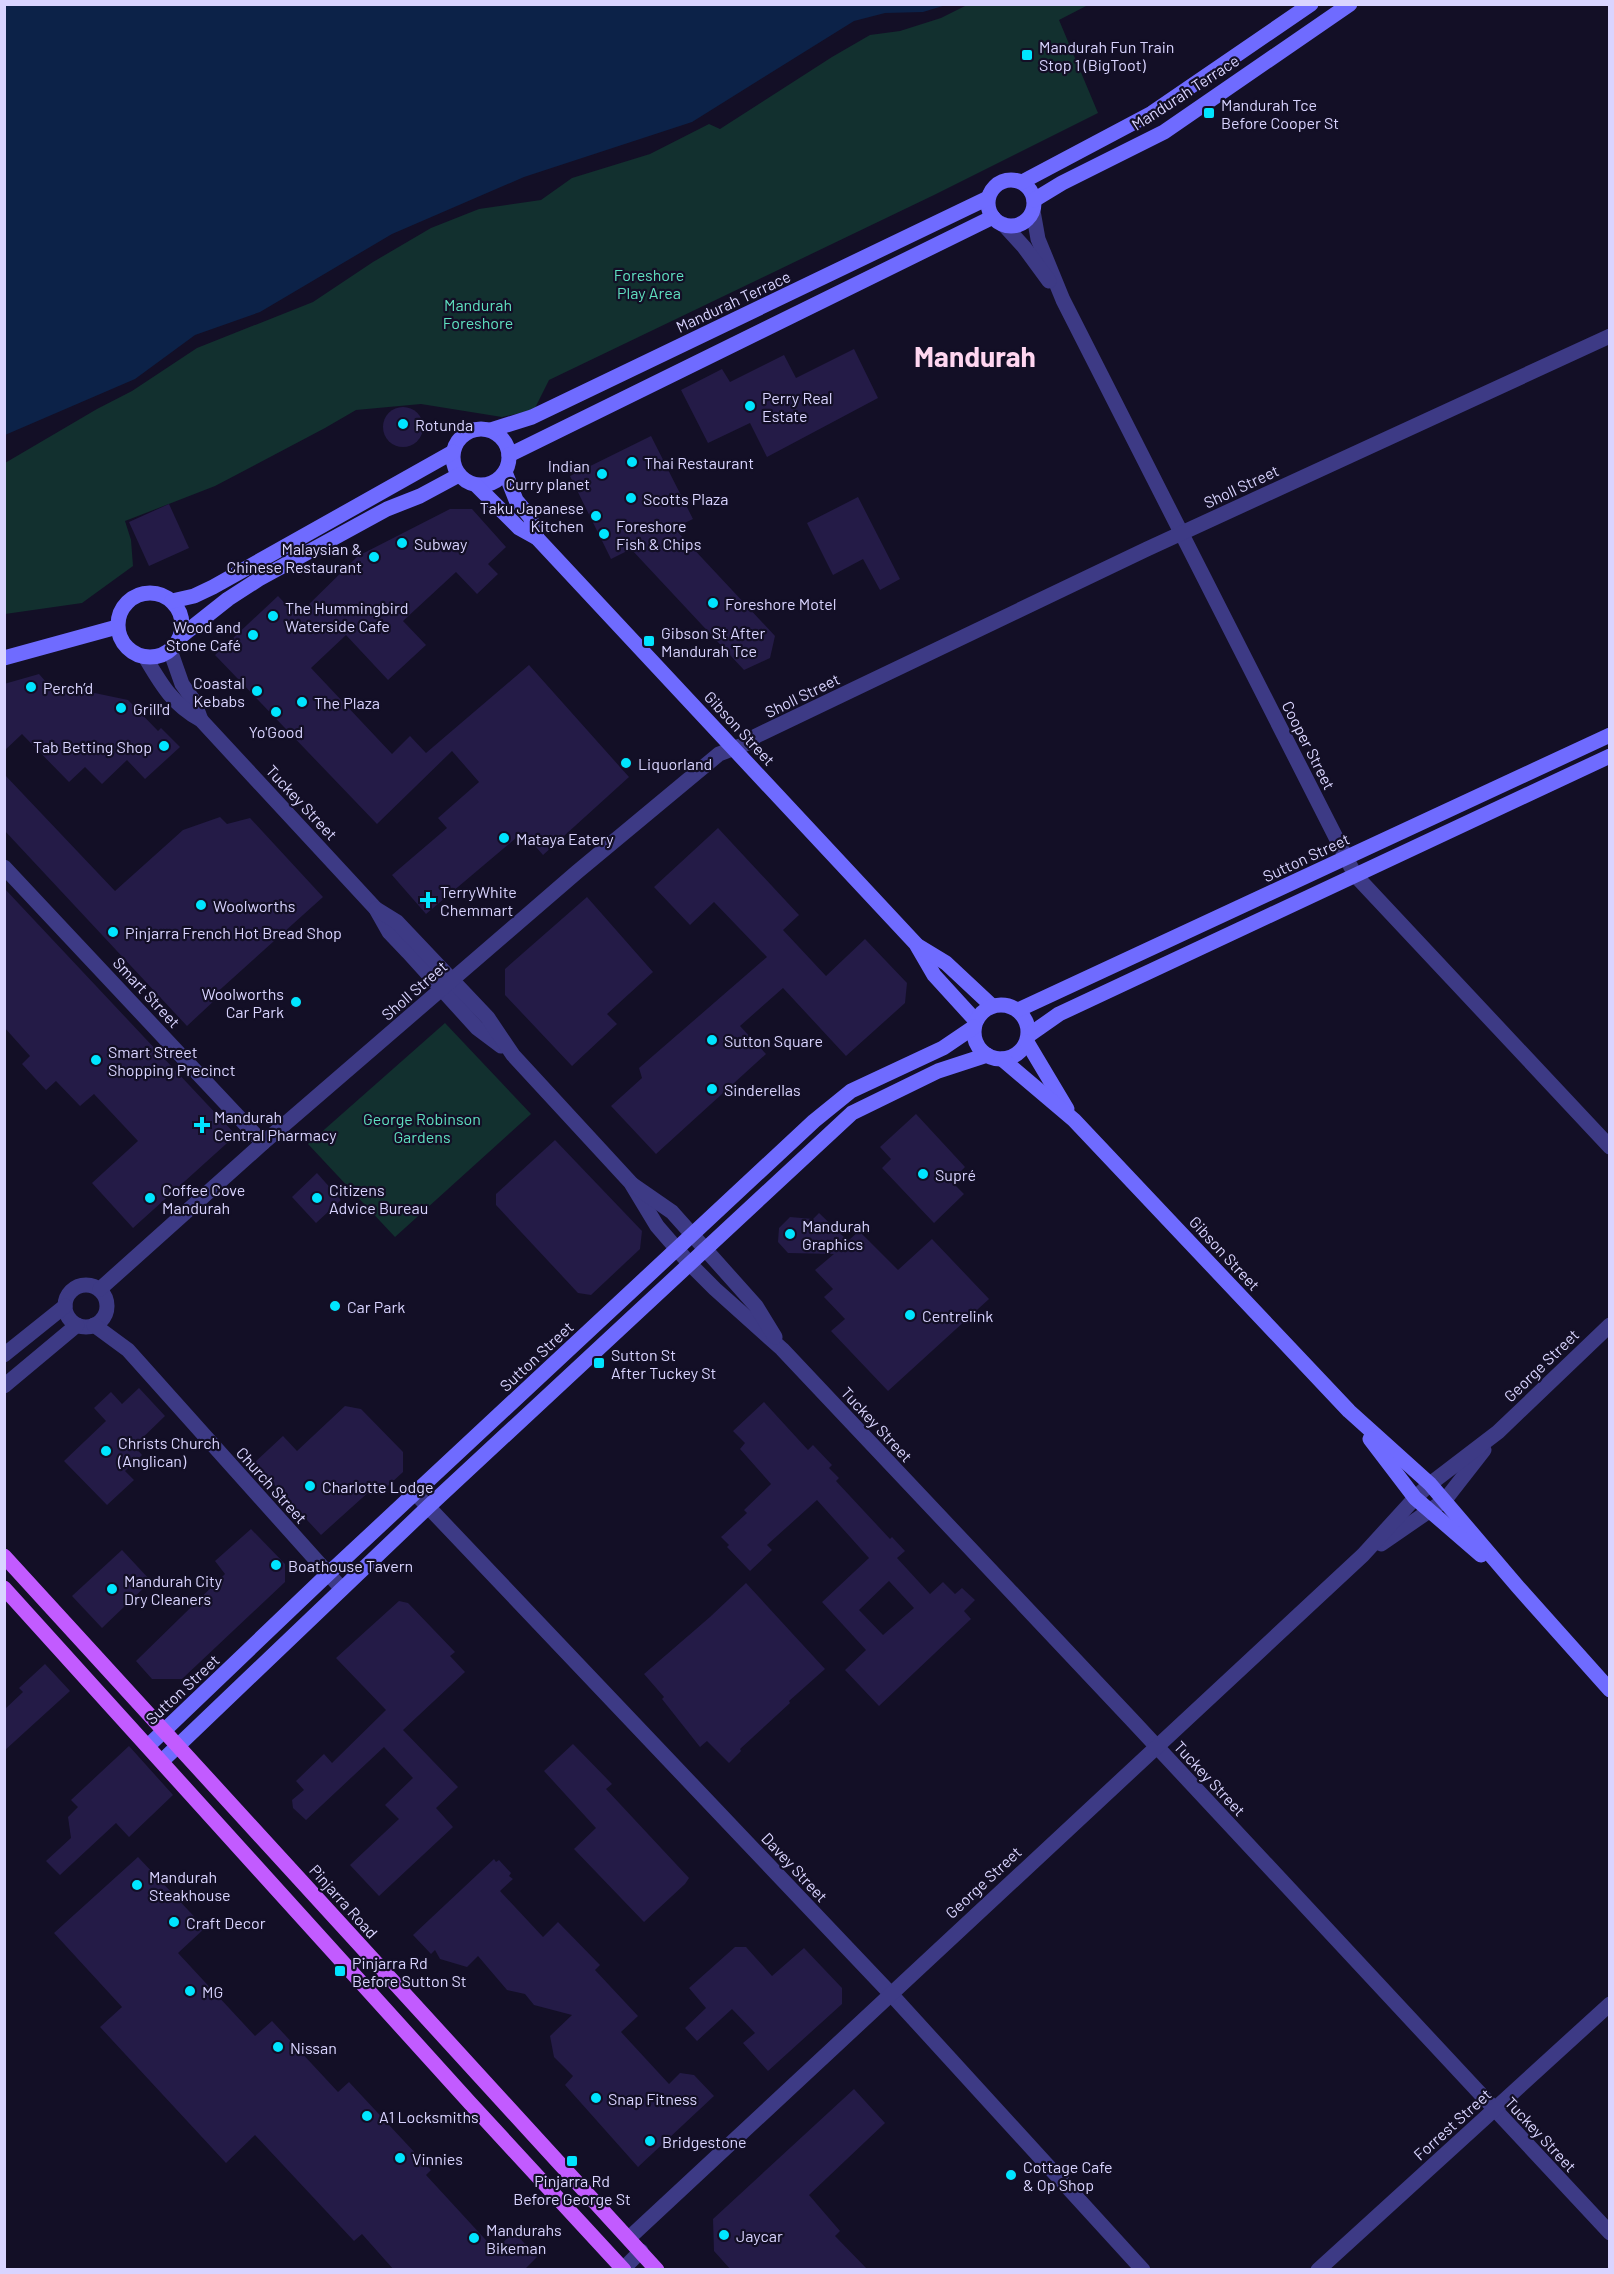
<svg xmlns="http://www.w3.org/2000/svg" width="1614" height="2274" font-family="Barlow,sans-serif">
<rect width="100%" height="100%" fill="#130f26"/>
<g fill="#12302f">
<path d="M967,5H1088L1059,20L1098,113L934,195L549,380L534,410L502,417L421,404L356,410L325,428L215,486L125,521L131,540L133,566L82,603L5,614V463L97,409L132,391L197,348L313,302L373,262L431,228L479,209L541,200L572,178L650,154L709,124L720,129L832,57L870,35L900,31L941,18Z"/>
<path d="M445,1023L531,1114L395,1237L308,1144Z"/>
</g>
<path fill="#0c2248" d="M5,4H946V5L923,12L885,13L854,21L692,122L524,177L392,234L260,312L195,335L135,379L5,435Z"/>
<g fill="#241b47" fill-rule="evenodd">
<path d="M854,349L878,398L767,457L750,423L708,443L681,390L722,369L730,382L784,355L796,378Z"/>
<circle cx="403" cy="427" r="20"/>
<path d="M651,436L693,519L674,528L775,636L770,658L744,670L631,549L611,559L570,476Z"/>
<path d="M858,497L900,579L880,590L863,559L833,575L807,523Z"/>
<path d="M169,504L189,548L149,566L129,522Z"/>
<path d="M450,509H472L506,547L488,564L498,574L477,594L456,572L403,621L426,645L388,680L346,635L311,668L392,754L410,736L426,753L529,665L629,777L543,855L523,832L426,914L392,875L447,828L438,818L479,782L452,751L377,824L215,655L278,596L297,616L358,556Z"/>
<path d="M39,674L53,690L85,691L128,700L158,731L161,728L180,747L145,779L127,760L102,784L85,767L69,782L22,734L4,751V684Z"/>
<path d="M4,774L115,891L183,830L220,817L227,824L250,818L323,897L213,996L216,999L187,1026L4,830Z"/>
<path d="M718,828L799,915L783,930L826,976L865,939L907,983L905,1003L846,1056L783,988L740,1026L766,1054L656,1154L611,1106L642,1078L639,1068L767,957L714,902L690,925L654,887Z"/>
<path d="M4,888L236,1135L133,1228L92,1183L138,1141L94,1094L80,1106L56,1081L46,1090L22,1064L30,1056L4,1027Z"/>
<path d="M587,897L653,972L607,1014L617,1024L572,1066L505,995V969Z"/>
<path d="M916,1114L965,1167L951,1181L964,1194L934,1223L882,1168L891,1159L880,1147Z"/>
<path d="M555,1140L642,1231L640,1249L591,1295L578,1293L496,1205V1194Z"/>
<path d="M317,1173L341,1200L316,1223L292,1197Z"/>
<path d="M819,1213L848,1241L859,1231L898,1270L932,1239L989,1299L888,1391L831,1331L845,1319L824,1297L833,1289L815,1270L834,1254L788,1253L778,1242L779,1228L790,1217L813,1219Z"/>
<path d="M139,1388L165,1416L134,1446L142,1455L125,1471L134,1480L107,1505L64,1461L106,1421L94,1408L111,1392L122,1404Z"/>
<path d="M764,1402L808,1450L813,1445L832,1465L829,1468L839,1478L836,1481L890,1539L892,1537L905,1551L897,1558L930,1594L943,1582L955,1594L962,1588L975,1600L964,1611L971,1619L879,1706L845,1670L866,1650L822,1602L869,1558L817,1500L767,1545L772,1550L750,1571L727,1547L729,1545L721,1537L747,1513L744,1510L771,1484L740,1449L745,1443L733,1431ZM889,1581L914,1608L883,1635L859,1610Z"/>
<path d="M345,1406L361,1409L403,1452V1472L378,1495L372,1489L321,1535L254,1463L283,1436L297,1451Z"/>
<path d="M251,1529L285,1564V1582L182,1679H152L136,1661L225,1574L215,1561Z"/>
<path d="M122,1550L151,1581L102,1628L72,1596Z"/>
<path d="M746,1583L825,1669L789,1701L790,1703L740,1749L741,1751L729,1763L707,1741L700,1747L662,1699L664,1697L644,1674L710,1617Z"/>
<path d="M399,1601L408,1603L455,1652L450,1656L465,1672L403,1730L458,1787L436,1808L453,1827L379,1896L350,1865L399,1819L385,1805L413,1778L384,1747L306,1820L293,1808L292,1800L304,1790L296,1781L324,1754L332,1763L386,1710L336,1658Z"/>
<path d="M45,1664L70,1691L4,1751V1710L23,1692L19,1688Z"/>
<path d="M573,1744L612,1784L606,1789L689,1878L685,1884L644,1922L574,1849L596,1828L544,1771Z"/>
<path d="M129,1746L173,1795L129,1837L116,1823L60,1875L46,1861L71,1838L68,1817L78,1807L71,1800Z"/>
<path d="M138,1857L205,1928L178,1953L255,2036L272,2021L338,2092L349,2082L431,2170L426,2175L495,2250L514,2232L537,2257L524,2270H394L362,2234L354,2241L255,2135L226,2163L100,2027L122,2007L54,1933Z"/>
<path d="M494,1859L496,1862L499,1860L511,1873L509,1876L513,1879L500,1891L543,1937L558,1922L600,1965L595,1970L638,2016L621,2032L669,2084L680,2073L694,2075L714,2096L638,2167L565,2085L573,2076L554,2057L550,2036L572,2015L534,2005L525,1994L507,1990L478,1956L467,1967L440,1959L435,1950L431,1954L413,1935Z"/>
<path d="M735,1947H746L772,1976L804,1948L842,1988V2004L768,2071L743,2043L755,2033L732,2009L697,2041L685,2028L706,2008L689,1988Z"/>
<path d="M854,2089L885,2123L809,2195L840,2231L835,2236L868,2270H731L714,2251L713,2219Z"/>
</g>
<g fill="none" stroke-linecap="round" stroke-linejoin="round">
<g stroke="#3d3a85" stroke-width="15">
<path d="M1033,211L1038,239L1063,300L1355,875L1610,1147"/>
<path d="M1003,224L1024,247L1049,281"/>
<path d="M170,650L182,684L194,701L201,720"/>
<path d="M145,657C161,684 172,704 201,720L376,909L389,932L408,952L477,1028L501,1046"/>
<path d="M4,867L263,1143"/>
<path d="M376,909L397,922L488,1018L513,1055L631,1183L657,1226L689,1263L715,1289L782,1349L1132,1720L1610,2233"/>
<path d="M633,1185L672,1212L756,1306L775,1337"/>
<circle cx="86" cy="1306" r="21"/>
<path d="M100,1289L263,1143L577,872L719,754L748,743L756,736L1147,549L1610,336"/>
<path d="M94,1325L128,1350L342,1589"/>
<path d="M4,1355L65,1306"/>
<path d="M4,1386L77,1325"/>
<path d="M416,1494L890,1993L1143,2270"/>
<path d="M1381,1544L1445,1500L1484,1450"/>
<path d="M629,2238L1363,1555L1415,1498L1430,1484L1498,1432L1610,1325"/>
<path d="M622,2270L641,2251"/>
<path d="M1318,2270L1610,2004"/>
</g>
<g stroke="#6f6bff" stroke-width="15">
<circle cx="1011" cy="203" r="23"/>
<path d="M1022,182L1152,113L1311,4"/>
<path d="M1034,200L1062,183L1164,132L1350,4"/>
<circle cx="481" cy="457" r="28"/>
<path d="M491,430L532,417L988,198"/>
<path d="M509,455L993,217"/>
<path d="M505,472L516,500L530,517L537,538"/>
<path d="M476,485L519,528L537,538L916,944L934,975L976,1021"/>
<circle cx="150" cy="625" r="32"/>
<path d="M172,601L194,596L213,587L453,452"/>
<path d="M180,637L228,599L259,579L387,509L420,496L459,475"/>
<path d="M4,658L117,627"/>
<path d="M918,946L946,963L992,1006"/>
<circle cx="1001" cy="1032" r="27"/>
<path d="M1018,1010L1610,735"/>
<path d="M1029,1035L1059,1014L1610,756"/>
<path d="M1027,1042L1067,1109"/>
<path d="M1002,1059L1074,1120L1349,1411L1430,1484L1518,1587L1610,1690"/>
<path d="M1370,1439L1415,1498L1481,1555"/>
<path d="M148,1746L328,1574L814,1121L851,1091L943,1048L974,1027"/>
<path d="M162,1761L428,1507L852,1113L938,1071L987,1055"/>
</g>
<g stroke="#c25bff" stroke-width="15">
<path d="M4,1556L657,2270"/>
<path d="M4,1588L470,2103L624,2270"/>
</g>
</g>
<g fill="#00e5ff" stroke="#130f26" stroke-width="2">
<rect x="1021" y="49" width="12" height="12" rx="3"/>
<rect x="1203" y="107" width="12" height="12" rx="3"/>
<circle cx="750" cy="406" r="6"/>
<circle cx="403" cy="424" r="6"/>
<circle cx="632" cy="462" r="6"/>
<circle cx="602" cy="474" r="6"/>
<circle cx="631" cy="498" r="6"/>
<circle cx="596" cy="516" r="6"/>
<circle cx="604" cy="534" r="6"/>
<circle cx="402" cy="543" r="6"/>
<circle cx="374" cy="557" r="6"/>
<circle cx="713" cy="603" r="6"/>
<circle cx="273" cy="616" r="6"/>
<circle cx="253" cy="635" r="6"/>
<rect x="643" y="635" width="12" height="12" rx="3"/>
<circle cx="31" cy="687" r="6"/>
<circle cx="257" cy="691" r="6"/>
<circle cx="302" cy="702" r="6"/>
<circle cx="121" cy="708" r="6"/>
<circle cx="276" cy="712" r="6"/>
<circle cx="164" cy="746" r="6"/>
<circle cx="626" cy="763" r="6"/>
<circle cx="504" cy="838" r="6"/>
<path d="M425 891h6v6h6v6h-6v6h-6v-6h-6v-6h6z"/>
<circle cx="201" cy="905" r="6"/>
<circle cx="113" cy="932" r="6"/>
<circle cx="296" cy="1002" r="6"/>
<circle cx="712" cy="1040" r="6"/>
<circle cx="96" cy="1060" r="6"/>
<circle cx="712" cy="1089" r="6"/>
<path d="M199 1116h6v6h6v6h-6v6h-6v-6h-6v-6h6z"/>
<circle cx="923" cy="1174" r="6"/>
<circle cx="150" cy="1198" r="6"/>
<circle cx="317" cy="1198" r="6"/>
<circle cx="790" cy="1234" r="6"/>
<circle cx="335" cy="1306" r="6"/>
<circle cx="910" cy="1315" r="6"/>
<rect x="593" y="1357" width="12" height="12" rx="3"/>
<circle cx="106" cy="1451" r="6"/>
<circle cx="310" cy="1486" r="6"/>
<circle cx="276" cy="1565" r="6"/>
<circle cx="112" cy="1589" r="6"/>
<circle cx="137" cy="1885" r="6"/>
<circle cx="174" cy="1922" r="6"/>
<rect x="334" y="1965" width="12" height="12" rx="3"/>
<circle cx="190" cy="1991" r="6"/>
<circle cx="278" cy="2047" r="6"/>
<circle cx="596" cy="2098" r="6"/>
<circle cx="367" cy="2116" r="6"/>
<circle cx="650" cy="2141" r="6"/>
<circle cx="400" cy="2158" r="6"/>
<rect x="566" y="2155" width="12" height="12" rx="3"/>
<circle cx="1011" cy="2175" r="6"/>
<circle cx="724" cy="2235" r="6"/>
<circle cx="474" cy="2238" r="6"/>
</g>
<g text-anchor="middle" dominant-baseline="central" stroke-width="4.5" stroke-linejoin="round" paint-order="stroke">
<g font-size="16" fill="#d9d4ff" stroke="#130f26" text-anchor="start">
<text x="1039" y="46">Mandurah Fun Train<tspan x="1039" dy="18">Stop 1 (BigToot)</tspan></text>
<text x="1221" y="104">Mandurah Tce<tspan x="1221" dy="18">Before Cooper St</tspan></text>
<text x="762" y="397">Perry Real<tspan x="762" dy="18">Estate</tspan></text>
<text x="415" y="424">Rotunda</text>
<text x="644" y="462">Thai Restaurant</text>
<text x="590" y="465" text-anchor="end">Indian<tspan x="590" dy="18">Curry planet</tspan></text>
<text x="643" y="498">Scotts Plaza</text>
<text x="584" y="507" text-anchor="end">Taku Japanese<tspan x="584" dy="18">Kitchen</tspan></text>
<text x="616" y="525">Foreshore<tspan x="616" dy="18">Fish &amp; Chips</tspan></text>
<text x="414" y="543">Subway</text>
<text x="362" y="548" text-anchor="end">Malaysian &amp;<tspan x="362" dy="18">Chinese Restaurant</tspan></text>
<text x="725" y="603">Foreshore Motel</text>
<text x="285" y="607">The Hummingbird<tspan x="285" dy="18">Waterside Cafe</tspan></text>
<text x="241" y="626" text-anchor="end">Wood and<tspan x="241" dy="18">Stone Café</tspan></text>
<text x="661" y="632">Gibson St After<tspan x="661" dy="18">Mandurah Tce</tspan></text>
<text x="245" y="682" text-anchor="end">Coastal<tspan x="245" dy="18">Kebabs</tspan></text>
<text x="43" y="687">Perch’d</text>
<text x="314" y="702">The Plaza</text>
<text x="133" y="708">Grill'd</text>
<text x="276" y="731" text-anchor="middle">Yo'Good</text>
<text x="152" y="746" text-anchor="end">Tab Betting Shop</text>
<text x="638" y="763">Liquorland</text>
<text x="516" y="838">Mataya Eatery</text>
<text x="440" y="891">TerryWhite<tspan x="440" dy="18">Chemmart</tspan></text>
<text x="213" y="905">Woolworths</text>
<text x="125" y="932">Pinjarra French Hot Bread Shop</text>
<text x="284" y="993" text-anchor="end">Woolworths<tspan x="284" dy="18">Car Park</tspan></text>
<text x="724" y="1040">Sutton Square</text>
<text x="108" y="1051">Smart Street<tspan x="108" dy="18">Shopping Precinct</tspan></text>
<text x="724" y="1089">Sinderellas</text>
<text x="214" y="1116">Mandurah<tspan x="214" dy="18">Central Pharmacy</tspan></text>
<text x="935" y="1174">Supré</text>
<text x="162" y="1189">Coffee Cove<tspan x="162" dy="18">Mandurah</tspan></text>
<text x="329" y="1189">Citizens<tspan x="329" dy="18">Advice Bureau</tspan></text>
<text x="802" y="1225">Mandurah<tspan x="802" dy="18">Graphics</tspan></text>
<text x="347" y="1306">Car Park</text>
<text x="922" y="1315">Centrelink</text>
<text x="611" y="1354">Sutton St<tspan x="611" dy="18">After Tuckey St</tspan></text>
<text x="118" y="1442">Christs Church<tspan x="118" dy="18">(Anglican)</tspan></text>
<text x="322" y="1486">Charlotte Lodge</text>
<text x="288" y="1565">Boathouse Tavern</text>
<text x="124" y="1580">Mandurah City<tspan x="124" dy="18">Dry Cleaners</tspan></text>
<text x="149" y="1876">Mandurah<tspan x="149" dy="18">Steakhouse</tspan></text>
<text x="186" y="1922">Craft Decor</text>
<text x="352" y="1962">Pinjarra Rd<tspan x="352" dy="18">Before Sutton St</tspan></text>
<text x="202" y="1991">MG</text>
<text x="290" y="2047">Nissan</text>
<text x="608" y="2098">Snap Fitness</text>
<text x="379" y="2116">A1 Locksmiths</text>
<text x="662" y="2141">Bridgestone</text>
<text x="412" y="2158">Vinnies</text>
<text x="1023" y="2166">Cottage Cafe<tspan x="1023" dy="18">&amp; Op Shop</tspan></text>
<text x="572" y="2180" text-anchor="middle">Pinjarra Rd<tspan x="572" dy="18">Before George St</tspan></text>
<text x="486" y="2229">Mandurahs<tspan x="486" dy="18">Bikeman</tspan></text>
<text x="736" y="2235">Jaycar</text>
</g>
<g font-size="16" fill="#d9d4ff" stroke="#130f26">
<text transform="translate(1185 92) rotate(-33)">Mandurah Terrace</text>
<text transform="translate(733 301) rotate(-25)">Mandurah Terrace</text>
<text transform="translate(1241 486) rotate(-25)">Sholl Street</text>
<text transform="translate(802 695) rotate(-26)">Sholl Street</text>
<text transform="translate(740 728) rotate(47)">Gibson Street</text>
<text transform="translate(1309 745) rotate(63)">Cooper Street</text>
<text transform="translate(302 802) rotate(47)">Tuckey Street</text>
<text transform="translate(1306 857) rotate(-25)">Sutton Street</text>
<text transform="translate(414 990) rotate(-41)">Sholl Street</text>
<text transform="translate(147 992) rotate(47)">Smart Street</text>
<text transform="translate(1225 1253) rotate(47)">Gibson Street</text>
<text transform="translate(536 1356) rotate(-43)">Sutton Street</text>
<text transform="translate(1541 1365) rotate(-44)">George Street</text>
<text transform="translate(877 1424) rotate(47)">Tuckey Street</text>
<text transform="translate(272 1485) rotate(48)">Church Street</text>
<text transform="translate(182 1689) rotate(-43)">Sutton Street</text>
<text transform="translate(1210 1778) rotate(47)">Tuckey Street</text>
<text transform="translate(795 1867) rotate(47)">Davey Street</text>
<text transform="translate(983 1882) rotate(-43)">George Street</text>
<text transform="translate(344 1901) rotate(48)">Pinjarra Road</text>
<text transform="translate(1452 2124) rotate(-42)">Forrest Street</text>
<text transform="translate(1541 2134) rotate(47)">Tuckey Street</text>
</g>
<g font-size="16" fill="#5fe0c0" stroke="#130f26">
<text x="649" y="274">Foreshore<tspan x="649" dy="18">Play Area</tspan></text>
<text x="478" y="304">Mandurah<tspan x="478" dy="18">Foreshore</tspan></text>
<text x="422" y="1118">George Robinson<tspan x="422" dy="18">Gardens</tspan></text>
</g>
<g font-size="28" font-weight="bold" fill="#ffd6f0" stroke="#130f26">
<text x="975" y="356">Mandurah</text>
</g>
</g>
<rect width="1614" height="2274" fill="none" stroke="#d9d4ff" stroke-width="12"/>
</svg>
